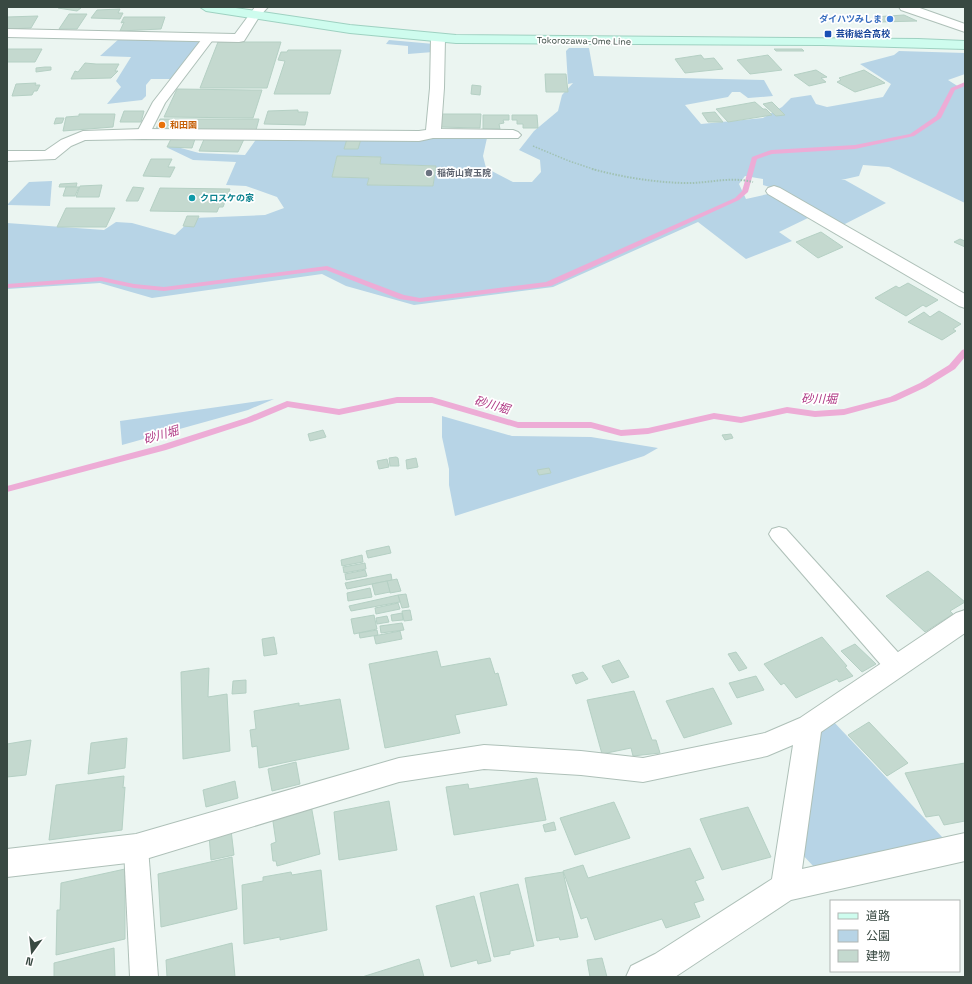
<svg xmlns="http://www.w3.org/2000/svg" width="972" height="984" font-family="'Space Grotesk','Noto Sans JP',sans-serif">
<rect width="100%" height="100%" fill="#ebf5f1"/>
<g fill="#b7d4e6" fill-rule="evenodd">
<path d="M120,38L200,40V43L172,79H151L146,85V96L142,100L107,104L121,87L116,81L131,57L100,56Z"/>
<path d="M389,40L434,44L433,52L408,54V46L386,44Z"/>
<path d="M569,48H589L594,76L764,80L773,96L748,98L740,92H732L728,97L685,105L701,124L763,118L782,107L791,98L811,95L816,104L827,107L883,97L891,84L860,64L894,55L899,51L965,53V74L948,80L959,87L965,83V203L889,167L863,165L859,176L841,180H845L886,203L841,226L773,188L763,185V179L745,176L739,184L746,199L768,194L808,218L779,232L792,241L746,259L698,222L553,287L414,305L346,286L322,274L152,298L100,283L7,289V223L104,230L116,222L132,223L175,235L193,218L265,215L284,208L277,197L246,186L226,185L236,162L193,160L168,148L170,145L199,153L245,155L257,138H487L483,156L486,168L513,182H532L541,172L540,160L519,150L534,131L558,111L562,95L573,83L568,84L566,51ZM337,156L381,157L380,164L436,166L433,186L367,185L369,178L332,177Z"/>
<path d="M52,181L50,206L7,205L29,182Z"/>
<path d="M274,399L248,410L122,445L120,421Z"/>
<path d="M442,416L512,436L591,437L658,448L644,456L455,516L449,485V469L442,437Z"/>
<path d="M832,720L943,838L815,868L800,852L817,727Z"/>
</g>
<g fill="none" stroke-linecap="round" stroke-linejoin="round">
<g fill="#edacd6" fill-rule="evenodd">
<path d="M965,82V86L955,90L941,118L914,136L855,149L772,154L757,159L748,192L739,200L551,286L420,302L399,299L326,270L164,291L134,288L101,281L7,288V284L101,277L134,284L164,287L327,266L404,295L420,298L546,282L735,198L742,191L752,157L771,150L855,145L910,134L936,116L951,88Z"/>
<path d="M965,349V357L955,369L926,387L896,401L844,415L815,417L787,413L741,423L714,419L648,434L621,436L591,428H518L432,403H397L339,415L288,407L252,422L166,450L7,492V486L161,445L246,418L287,401L339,409L397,397H432L518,422H591L621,430L648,428L714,413L741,417L787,407L815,411L844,409L890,397L920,383L949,365L962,350Z"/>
</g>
</g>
<g fill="#c4d9cf" stroke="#b5d0c4">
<path d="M59,7H74L81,8L77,11L58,8Z"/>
<path d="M120,9L118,13H123L120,19L91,18L97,10Z"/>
<path d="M69,14H87L77,29H59Z"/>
<path d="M904,15L917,21L879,22L873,17Z"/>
<path d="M38,16L31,28L7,29V17Z"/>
<path d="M124,17H165L161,29L120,31L124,22L121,23Z"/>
<path d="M218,42H281L267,88H200Z"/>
<path d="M7,49H42L35,62H7Z"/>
<path d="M774,49H802L804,51H776Z"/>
<path d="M288,50H341L330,94H274L285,61L278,60L281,52H287Z"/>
<path d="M701,55L704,59L714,58L723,69L685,73L675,59Z"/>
<path d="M768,55L782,70L750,74L737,60Z"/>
<path d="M85,63L96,64H119L115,71H118L111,78L71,79L75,71L78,72Z"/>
<path d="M45,67H51V70L36,72V68Z"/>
<path d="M816,70L827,77L821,78L826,82L809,86L794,75Z"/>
<path d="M864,70L885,83L855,92L837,82L841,80L839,78Z"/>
<path d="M545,74H566L568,92H546Z"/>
<path d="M36,83L35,85H40L37,91H34L32,95L12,96L16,84Z"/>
<path d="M472,85L481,86L480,95L471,94Z"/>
<path d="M177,89L251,90H262L253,118L164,117Z"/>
<path d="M755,102L763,109H766L772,115L728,122L716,109Z"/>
<path d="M772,102L785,115L776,116L763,104Z"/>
<path d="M298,110V112H308L305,125L264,124L268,111Z"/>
<path d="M124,111H144L141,122H120Z"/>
<path d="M715,112L723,122H708L702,113Z"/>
<path d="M79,114H115L113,127L63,131L66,117L79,116Z"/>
<path d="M439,114H481L480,128L438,127Z"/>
<path d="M483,115H509V120H503L504,123L499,124L500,129H483Z"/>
<path d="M512,115H537L538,128H523V124H517V120H512Z"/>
<path d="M56,118H64L62,123L54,124Z"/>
<path d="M160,119H259L256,130L156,129Z"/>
<path d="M205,137L244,139L238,152L199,151Z"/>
<path d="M171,139H195L192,148L167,147Z"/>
<path d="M347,139H361L358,149H344Z"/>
<path d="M337,156L381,157L380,164L436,166L433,186L367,185L369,178L332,177Z"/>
<path d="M151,159H172L168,167H175L170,177L143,176Z"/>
<path d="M77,183L76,187H59L60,184Z"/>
<path d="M102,185L99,197H76L80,186Z"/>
<path d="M66,187H79L75,196H63Z"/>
<path d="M133,187L144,188L138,201H126Z"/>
<path d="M160,188L230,189L223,207H219L217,212L150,211Z"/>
<path d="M66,208H115L106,227H57Z"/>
<path d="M187,216H199L194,227L183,226Z"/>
<path d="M821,232L843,247L818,258L796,242Z"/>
<path d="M960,239L965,241V247L954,242Z"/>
<path d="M908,283L938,300L926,307L923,305L906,316L875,298L896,286L899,288Z"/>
<path d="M939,311L961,324L953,329L956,331L942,340L908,322L924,312L930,317Z"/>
<path d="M323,430L326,437L310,441L308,434Z"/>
<path d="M731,434L733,438L725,440L722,435Z"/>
<path d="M396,457L398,458L399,466H390L389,458Z"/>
<path d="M416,458L418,467L407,469L406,460Z"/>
<path d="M387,459L389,467L379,469L377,461Z"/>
<path d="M549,468L551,473L539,475L537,470Z"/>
<path d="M389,546L391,553L368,558L366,551Z"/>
<path d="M362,555L363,562L342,566L341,560Z"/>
<path d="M365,563L366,569L344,573L343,567Z"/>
<path d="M365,570L367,576L346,580L345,574Z"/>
<path d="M928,571L965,602L950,611L953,614L925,632L886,596Z"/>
<path d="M391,574L392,580L347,589L345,583Z"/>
<path d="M397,579L401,591L390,593L387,581Z"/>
<path d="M387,581L390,592L375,595L372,584Z"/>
<path d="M370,588L372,597L348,601L347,593Z"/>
<path d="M406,594L409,607L402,608L398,595Z"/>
<path d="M398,595L400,602L351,611L349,606Z"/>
<path d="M398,603L400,609L376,614L375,608Z"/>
<path d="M410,610L412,620L404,621L402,611Z"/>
<path d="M402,613L403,620L392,621L391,615Z"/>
<path d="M374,615L377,629L354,634L351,619Z"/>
<path d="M387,616L389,622L377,624L376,618Z"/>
<path d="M402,623L404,630L381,633L380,626Z"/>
<path d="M377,630L378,635L360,638L359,633Z"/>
<path d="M400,631L402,639L376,644L374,636Z"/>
<path d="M274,637L277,654L264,656L262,639Z"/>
<path d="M822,637L847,666L845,667L853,676L839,682L837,679L796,698L784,683L781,685L764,664Z"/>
<path d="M855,644L876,664L862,672L841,651Z"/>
<path d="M437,651L441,667L490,658L495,674L498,673L507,705L455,715L460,733L385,748L369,664Z"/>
<path d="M736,652L747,668L739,671L728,654Z"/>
<path d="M619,660L629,677L612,683L602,666Z"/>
<path d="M209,668L208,697L227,694L230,751L183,759L181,672Z"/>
<path d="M583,672L588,679L576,684L572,675Z"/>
<path d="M756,676L764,690L737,698L729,683Z"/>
<path d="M246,680V693L232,694L233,681Z"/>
<path d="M713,688L732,724L684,738L666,701Z"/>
<path d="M634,691L652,740H656L660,753L633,756L631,748L602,754L587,700Z"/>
<path d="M340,699L349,749L259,768L257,746L252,747L250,730L256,729L254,711L299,703V706Z"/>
<path d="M869,722L908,763L887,776L848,735Z"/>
<path d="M127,738L125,768L88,774L91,743Z"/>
<path d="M31,740L26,775L7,777V744Z"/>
<path d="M296,762L300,784L272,791L268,769Z"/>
<path d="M965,763V821L944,825L939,815L926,817L905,773Z"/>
<path d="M124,776L123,788L125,787L122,830L49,840L56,785Z"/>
<path d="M537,778L546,820L454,835L446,787L468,784L469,789Z"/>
<path d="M235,781L238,798L206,807L203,790Z"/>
<path d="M389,801L397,850L339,860L334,812Z"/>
<path d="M614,802L630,838L575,855L560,818Z"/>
<path d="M311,805L320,854L277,866L276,861H273L271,844L276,842L272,815Z"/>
<path d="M748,807L771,857L722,870L700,819Z"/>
<path d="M554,822L556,830L545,832L543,825Z"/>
<path d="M231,830L234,855L211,860L209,835Z"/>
<path d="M690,848L704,878L695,881L704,900L694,903L700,917L666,928L662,919L595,940L587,917L581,919L563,871L583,865L588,878Z"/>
<path d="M232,857L237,909L161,927L158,874Z"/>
<path d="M125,869V939L56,955L57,910H60L61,883Z"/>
<path d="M321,870L327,930L280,940V937L244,944L242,885L263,881V877L291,872L292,875Z"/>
<path d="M563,872L578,937L560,940L559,937L537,941L525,878Z"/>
<path d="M518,884L534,946L510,951V954L494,957L480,893Z"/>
<path d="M474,896L491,961L478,964L477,960L451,967L436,906Z"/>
<path d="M232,943L235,977H167L166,960Z"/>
<path d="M114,948L115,977H54V963Z"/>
<path d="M602,958L607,977H590L587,960Z"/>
<path d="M419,959L424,977H362Z"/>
</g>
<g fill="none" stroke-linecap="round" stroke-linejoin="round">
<g stroke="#aec0b8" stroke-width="2">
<g id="lane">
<path d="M209,34L215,37L165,103L148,137L143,138L138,137L136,134L153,102L205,35Z"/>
<path d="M779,527L786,529L905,660L908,667L905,674L897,676L889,674L772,539L769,534L772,529Z"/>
<path d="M136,836L145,840L148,848L158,977H130L124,848L127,840Z"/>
</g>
</g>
<g stroke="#aec0b8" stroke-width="2">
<g id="street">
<path d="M255,7H268L259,17L244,41L239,42L7,37V29L235,34Z"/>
<path d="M899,7H917L965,24V32L901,10Z"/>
<path d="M438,34L443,35L445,38L444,88L441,129L513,130L518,132L521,135L518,138H433L419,141L143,139L85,140L71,146L55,159L7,161V151H45L61,140L83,131L143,129L419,131L426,130L430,88L431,38L433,35Z"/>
<path d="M774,186L780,188L965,294V308L959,306L768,194L766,191L768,188Z"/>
<path d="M965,610V633L821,732L802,869L965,833V861L791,900L675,977H626L631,966L655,954L772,879L793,745L767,756L643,782L581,775L484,769L399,782L136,862L7,877V849L136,834L399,758L484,745L581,751L643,758L765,733L800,718L956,613Z"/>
</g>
</g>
<g stroke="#9ed1c1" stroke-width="2">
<path id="secondary" d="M200,7H229L350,25L456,35L918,39L965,41V49L823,45L456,43L350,33L206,11Z"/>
</g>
<path stroke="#a0c1b3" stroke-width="1.5" stroke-dasharray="1.5 1.5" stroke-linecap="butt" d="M533,146L569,161L596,170"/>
<path stroke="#a0c1b3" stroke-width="2" stroke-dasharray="1.5 1.5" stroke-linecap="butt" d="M592,169C622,177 652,182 683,183C707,184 729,176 753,182"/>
<use href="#lane" fill="#fff" fill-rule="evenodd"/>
<use href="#street" fill="#fff" fill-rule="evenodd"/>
<use href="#secondary" fill="#cefcee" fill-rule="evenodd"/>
</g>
<circle fill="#3f7fe0" stroke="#fff" stroke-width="1.5" cx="890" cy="19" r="4"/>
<rect fill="#1a4fb4" stroke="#fff" stroke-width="1.5" x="824" y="30" width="8" height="8" rx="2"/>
<circle fill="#e8710a" stroke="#fff" stroke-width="1.5" cx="162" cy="125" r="4"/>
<circle fill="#6b7280" stroke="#fff" stroke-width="1.5" cx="429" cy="173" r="4"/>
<circle fill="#0f9aa8" stroke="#fff" stroke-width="1.5" cx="192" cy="198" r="4"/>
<g text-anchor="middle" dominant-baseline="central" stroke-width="3.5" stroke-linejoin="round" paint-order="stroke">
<g font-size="9" font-weight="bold" fill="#366cbe" stroke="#fff" text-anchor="end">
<text x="882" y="19">ダイハツみしま</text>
</g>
<g font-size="9" font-weight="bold" fill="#164399" stroke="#fff" text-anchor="start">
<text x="836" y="34">芸術総合高校</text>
</g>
<g font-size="9" fill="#394942" stroke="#fff">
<text transform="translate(584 41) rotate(1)">Tokorozawa-Ome Line</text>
</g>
<g font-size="9" font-weight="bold" fill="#c56008" stroke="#fff" text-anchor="start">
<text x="170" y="125">和田園</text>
</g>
<g font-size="9" font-weight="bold" fill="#5b616d" stroke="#fff" text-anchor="start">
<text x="437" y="173">稲荷山寳玉院</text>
</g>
<g font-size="9" font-weight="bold" fill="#0d838f" stroke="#fff" text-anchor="start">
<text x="200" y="198">クロスケの家</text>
</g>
<g font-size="12" font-style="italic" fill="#af3884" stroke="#fff">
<text transform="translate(819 399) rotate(1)">砂川堀</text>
<text transform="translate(492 405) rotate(16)">砂川堀</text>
<text transform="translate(161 435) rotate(-16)">砂川堀</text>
</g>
</g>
<rect width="972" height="984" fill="none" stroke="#394942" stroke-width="16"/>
<rect x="830" y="900" width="130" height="72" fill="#ffffff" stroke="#b0b6b3"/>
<rect x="838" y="913" width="20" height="6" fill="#cefcee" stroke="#b0b6b3"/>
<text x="866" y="920" font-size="12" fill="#394942">道路</text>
<rect x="838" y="930" width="20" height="12" fill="#b7d4e6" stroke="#b0b6b3"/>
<text x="866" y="940" font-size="12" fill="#394942">公園</text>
<rect x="838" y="950" width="20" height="12" fill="#c4d9cf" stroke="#b0b6b3"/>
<text x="866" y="960" font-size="12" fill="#394942">建物</text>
<g transform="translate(32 952) rotate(195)" stroke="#ffffff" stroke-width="3" paint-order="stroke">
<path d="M0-3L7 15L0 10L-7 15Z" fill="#394942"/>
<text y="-6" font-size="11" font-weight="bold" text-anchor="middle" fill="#394942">N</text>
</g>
</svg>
